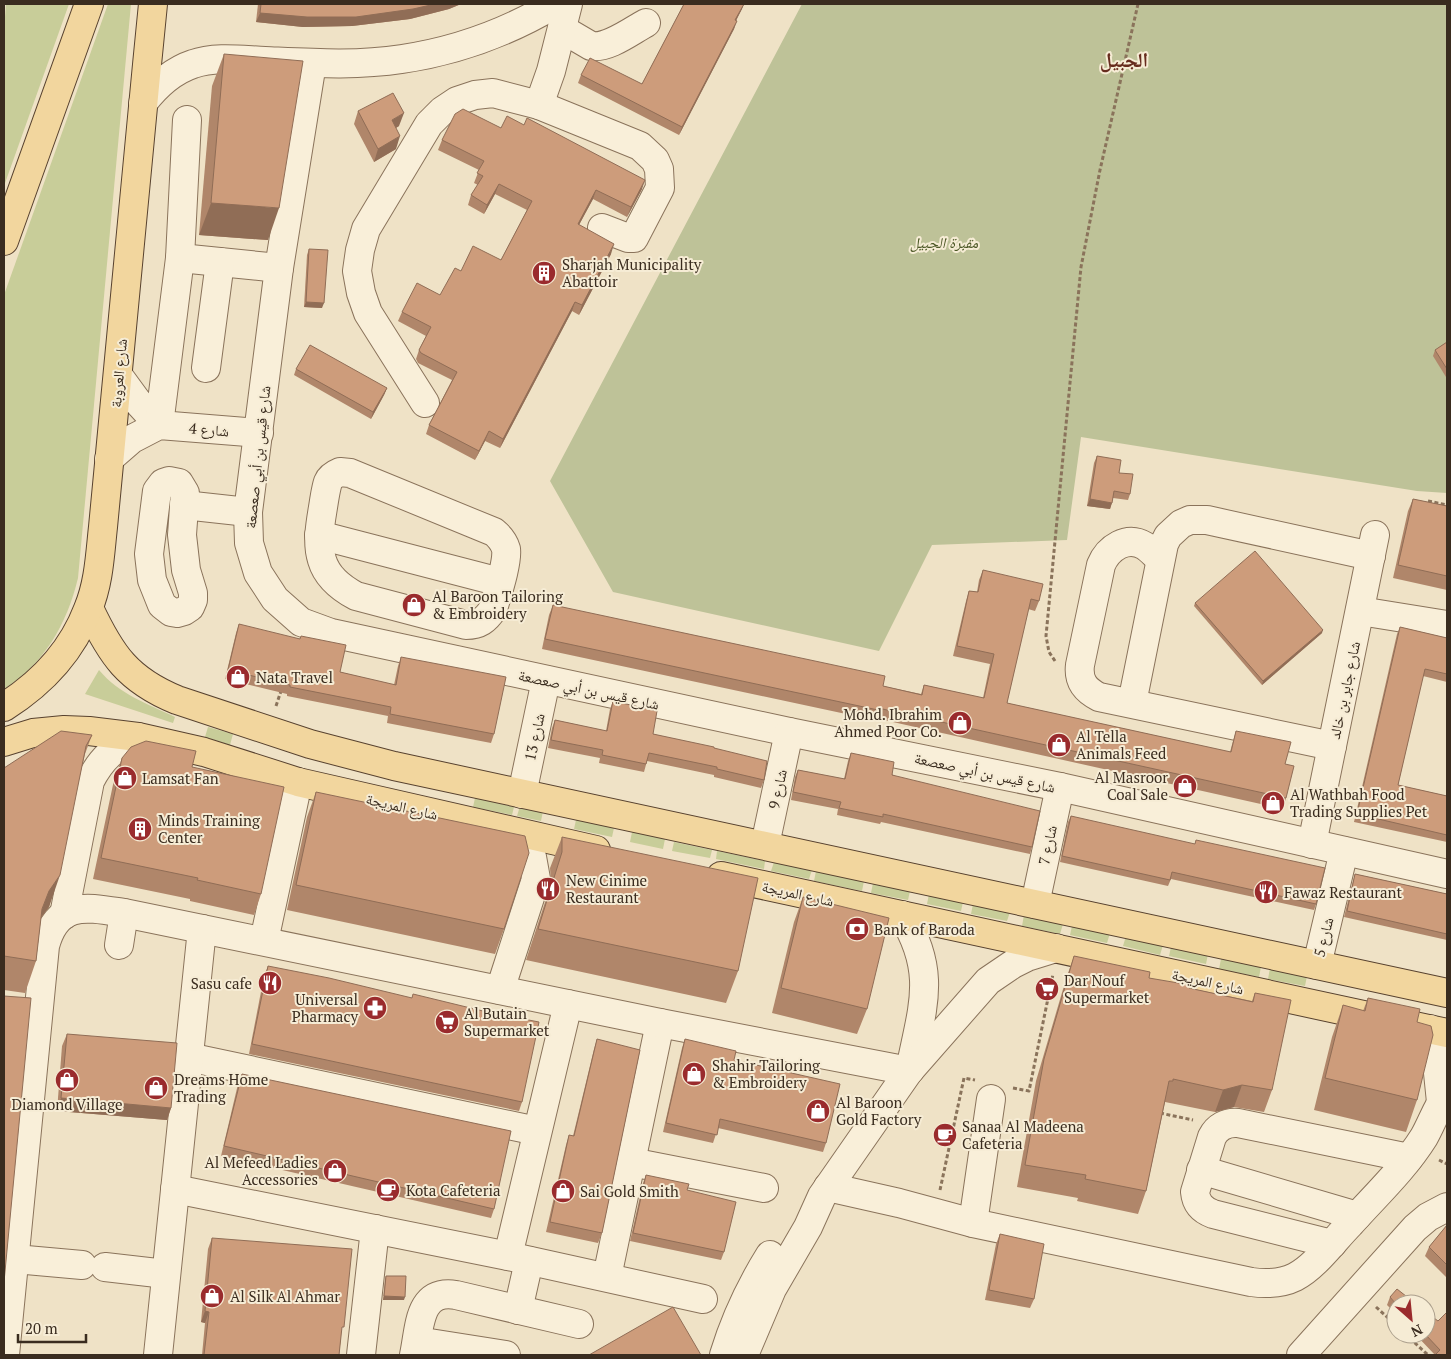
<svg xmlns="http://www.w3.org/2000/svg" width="1451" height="1359" font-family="'PT Serif','Noto Naskh Arabic',serif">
<rect width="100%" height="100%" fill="#efe2c6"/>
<g fill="#c8cd99">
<path d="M6,4H69L4,186V30Z"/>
<path d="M108,4H131L78,578C67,624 44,664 4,689V295Z"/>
<path d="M99,670C119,694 148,704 175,717L173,723L85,694Z"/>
<path d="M208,727L233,734L230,745L205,737Z"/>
<path d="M475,798L514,807L512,815L473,807Z"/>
<path d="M520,806L543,811L541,821L517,816Z"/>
<path d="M576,820L614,828L612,837L574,829Z"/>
<path d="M632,832L665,839L663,849L630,842Z"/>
<path d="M674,842L712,850L710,858L672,851Z"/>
<path d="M717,851L765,861L764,869L716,859Z"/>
<path d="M774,862L812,870L809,879L771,871Z"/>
<path d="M816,871L864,881L862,891L814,881Z"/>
<path d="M873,883L910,891L908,900L871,893Z"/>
<path d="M929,894L963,902L961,911L927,904Z"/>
<path d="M973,904L1010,912L1007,921L971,914Z"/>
<path d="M1024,915L1063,924L1060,934L1022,926Z"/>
<path d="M1072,926L1110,933L1107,943L1070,935Z"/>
<path d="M1126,936L1163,945L1160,955L1123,946Z"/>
<path d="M1171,947L1208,954L1206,964L1169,956Z"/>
<path d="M1221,959L1261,967L1259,977L1219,969Z"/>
<path d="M1270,968L1307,976L1305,986L1268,979Z"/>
</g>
<path fill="#bec298" d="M802,4H1447V493L1417,491L1081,437L1067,540L932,545L879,651L613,592L550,481Z"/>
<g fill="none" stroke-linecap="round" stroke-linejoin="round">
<g stroke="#8a735b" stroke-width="30">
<g id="minor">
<path d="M562,29L591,46C608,49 631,31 646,23"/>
<path d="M312,63L279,268L248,512L249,543L258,573L275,599L301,622L331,633L789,732L1060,787L1447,874"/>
<path d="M143,103C156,86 172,71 193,64C215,56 242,60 265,61C311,63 357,66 402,59C456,51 508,32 555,4"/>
<path d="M539,105L551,71L568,4"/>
<path d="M180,258L279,268"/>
<path d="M206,368L220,262"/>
<path d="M118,375L137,401L159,425"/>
<path d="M425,403L368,313L361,293L357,271L360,250L366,229L429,124L442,111L457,101L475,95L493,93L539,105L640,146L655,160L659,169L660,188L634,238H628L602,228"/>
<path d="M159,425L180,258L187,120"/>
<path d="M109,459L132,439L159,425L259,433"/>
<path d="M340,472L350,473L494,532C500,537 504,542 506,549C508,562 497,595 493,609C486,620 479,625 466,625L356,596C341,588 327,577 322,560C316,541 321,521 324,501C325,495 326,488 328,482C330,477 335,474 340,472Z"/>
<path d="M169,481L179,483L185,493L182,535L186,570L193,593V600L190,607L184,611L177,613L171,612L162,605L152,580L149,554L157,491L163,483Z"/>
<path d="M184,505L248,512"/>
<path d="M319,535L500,582"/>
<path d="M1160,559C1155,555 1151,550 1145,546C1127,535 1108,548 1101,565L1080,665C1078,681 1085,690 1099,697L1332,746"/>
<path d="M1360,611L1447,625"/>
<path d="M1132,703L1164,544L1168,536L1181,524L1190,520H1207L1371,556"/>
<path d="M522,794L546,680"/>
<path d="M1312,844L1375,535"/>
<path d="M765,845L789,732"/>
<path d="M1035,904L1060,787"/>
<path d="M64,915L90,781C101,759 115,746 138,737"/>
<path d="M902,915C938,973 922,1008 910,1070"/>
<path d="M264,941L298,782"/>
<path d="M119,945L124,913"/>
<path d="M1317,965L1344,851"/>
<path d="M500,990L536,879L532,857L520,839L513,832"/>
<path d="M1430,1029L1437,1063L1441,1102"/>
<path d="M188,1057L537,1131"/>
<path d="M631,1162L764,1188"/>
<path d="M1201,1170L1357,1216"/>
<path d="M828,1187L899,1203L973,1223L1251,1282C1266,1284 1281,1284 1295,1277C1315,1267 1334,1240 1350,1224C1375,1196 1404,1169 1424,1137C1432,1123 1437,1107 1447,1094"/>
<path d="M175,1189L508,1256L703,1299"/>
<path d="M973,1223L991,1099"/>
<path d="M1332,1244L1213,1214C1202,1210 1196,1203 1195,1192L1212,1137C1217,1127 1226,1122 1238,1123L1409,1158"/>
<path d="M508,1256L568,1004"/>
<path d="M15,1259L82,1265"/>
<path d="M105,1267L166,1274"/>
<path d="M607,1277L660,1023"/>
<path d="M518,1310L529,1261"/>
<path d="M417,1341L506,1355"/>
<path d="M5,1355L45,946C57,900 86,907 124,913L660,1023L909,1071"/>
<path d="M158,1355L202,929"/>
<path d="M361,1355L375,1229"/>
<path d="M414,1355C420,1327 418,1289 456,1295L579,1324"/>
<path d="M724,1355C735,1319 750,1287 770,1255"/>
<path d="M744,1355L772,1289L808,1227L822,1196L909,1071L988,981L1013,964L1027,957L1056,948"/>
<path d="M1301,1355L1415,1228L1428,1217L1447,1207"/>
</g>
</g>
<g stroke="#58422f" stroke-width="30">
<g id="major">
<path d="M4,241L89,4"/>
<path d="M89,608C111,655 128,680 177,700L310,744L394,766L1447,993"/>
<path d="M4,707C42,683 72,651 88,609C99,583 100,554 103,527C106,492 110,457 113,422C127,282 139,143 153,4"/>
<path d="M4,742L33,733L64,730L89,731L138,737L204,752L298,782L596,850"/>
<path d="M721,876L1447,1033"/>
</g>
</g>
<g stroke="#8a735b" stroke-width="3" stroke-dasharray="4 2.5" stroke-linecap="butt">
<path d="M1428,501L1447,505"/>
<path d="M1055,661L1049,652L1046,636L1081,267L1100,170L1138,4"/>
<path d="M276,706L282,688"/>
<path d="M1013,1088L1029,1091L1053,974"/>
<path d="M1160,1113L1193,1120"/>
<path d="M1439,1160L1447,1164"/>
<path d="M940,1190L964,1078L975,1080"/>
<path d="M1376,1307L1396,1325"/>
<path d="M1405,1334L1428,1355"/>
</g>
<use href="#minor" stroke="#f9efd9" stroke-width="28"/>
<use href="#major" stroke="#f2d69e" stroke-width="28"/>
</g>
<g fill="#b0866a">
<path d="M258,4H461L449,9L410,19L352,26L303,27L256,22Z"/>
<path d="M684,4H744L736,21L734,29L679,135L578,83L581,75L642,84Z"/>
<path d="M224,54L268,240L199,235L212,86Z"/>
<path d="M358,111L399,126L396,128V149L374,162L354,124Z"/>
<path d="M501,128L642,189L627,217L593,199L579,225L611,254L579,315L572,311L500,448L485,441L475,460L426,434L429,425L452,380L418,363L416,359L419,350L426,336L398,321L402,312L440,295L461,271L501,260L527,210L495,194L484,214L468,205L471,195L478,185L474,183L479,170L438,150L442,140Z"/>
<path d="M309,249L322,308L304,307L307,255Z"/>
<path d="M1447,342V376L1446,377L1433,356L1435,350Z"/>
<path d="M296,369L387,388L384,395L371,419L294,375Z"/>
<path d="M1097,456L1119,473L1130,494L1128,500L1113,498L1110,509L1087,506L1094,463Z"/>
<path d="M1413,499L1447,506V590L1393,578L1408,511Z"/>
<path d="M983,570L1039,601L1035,611L1028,609L1007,703L1230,752L1233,741L1236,731L1285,764L1286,798L1283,809L875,718L874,720L542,649L549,615L553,605L883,686L921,694L924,685L983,698L990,664L953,656L966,601L969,591L977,592L979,580Z"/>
<path d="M1195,603L1322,633L1262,685L1194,606Z"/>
<path d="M239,624L340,672L394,685L398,666L401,657L494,734L491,743L387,723L388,716L287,696V694L225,679L236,633Z"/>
<path d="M1400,627L1447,638V682L1423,676L1398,785L1447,796V842L1354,822L1397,634Z"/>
<path d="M613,701L653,734L714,748L764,780L761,788L714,777V775L647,761L644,772L599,763L600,758L548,748L552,728L555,720L606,731L610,709Z"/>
<path d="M92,735L85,754L49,907L41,918L36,961L25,993L4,990V768Z"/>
<path d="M851,753L1032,847L1030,854L881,822L880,824L837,815L838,809L791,800L795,777L798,770L844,779L848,761Z"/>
<path d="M122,758L192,767L261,894L254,915L190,901V899L93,879L114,780Z"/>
<path d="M316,792L504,929L495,954L287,910L307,817Z"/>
<path d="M1071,816L1316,904L1314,910L1171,879L1168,886L1060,862L1068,822Z"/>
<path d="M562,837L738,971L726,1003L526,960L551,884L550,868Z"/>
<path d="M1355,874L1447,894V940L1344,917L1353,881Z"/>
<path d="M803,897L867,1009L857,1034L772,1013L794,922Z"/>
<path d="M1074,956L1149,978L1189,988L1252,1001L1255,993L1272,1090L1264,1112L1234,1107L1215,1112L1165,1102L1146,1191L1138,1214L1077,1201L1078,1198L1017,1187L1036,1081L1066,979Z"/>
<path d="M268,966L522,1102L519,1111L249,1054L264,976Z"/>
<path d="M1368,998L1417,1022V1100L1406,1132L1314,1110L1332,1037L1343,1005L1363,1011Z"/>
<path d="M67,1034L171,1108L167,1120L57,1111L62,1046Z"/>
<path d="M597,1039L602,1233L598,1243L546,1232L566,1145L569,1135L573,1136L594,1049Z"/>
<path d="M685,1039L734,1060L826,1143L823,1152L718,1128L713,1143L663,1132L682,1048Z"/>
<path d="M242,1074L494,1209L491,1218L221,1156L238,1084Z"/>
<path d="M646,1175L687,1190L724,1252L721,1260L630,1241L643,1183Z"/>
<path d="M1447,1225V1278L1425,1256L1429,1247Z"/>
<path d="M1000,1234L1034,1299L1030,1308L985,1300L996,1244Z"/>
<path d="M212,1238L341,1336L339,1355H202L205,1323L201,1322L208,1249Z"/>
<path d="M386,1276L404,1300H383L385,1279Z"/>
<path d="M1390,1297L1396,1304V1314L1387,1305Z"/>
<path d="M1438,1321L1447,1355H1435L1415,1334H1426Z"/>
</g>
<g fill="#906d56">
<path d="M435,4H461L449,9L410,19L352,26L303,27L256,22L260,13Z"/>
<path d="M744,4L742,9L732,28L735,20Z"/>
<path d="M737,21L734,29L679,135L682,127Z"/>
<path d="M404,113L399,126L387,133L392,120Z"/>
<path d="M400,136L396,149L374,162L378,149Z"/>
<path d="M645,180L642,189L627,217L631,207Z"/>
<path d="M499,184L495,194L484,214L487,205Z"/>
<path d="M596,190L593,199L574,234L578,224Z"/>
<path d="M211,203L279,208L268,240L199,235Z"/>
<path d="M614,244L611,254L579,315L582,305Z"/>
<path d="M306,302L324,303L322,308L304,307Z"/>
<path d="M575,302L572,311L500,448L503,439Z"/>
<path d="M387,388L384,395L371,419L373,412Z"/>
<path d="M489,431L485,441L475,460L479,451Z"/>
<path d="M1090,499L1112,503L1110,509L1087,506Z"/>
<path d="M1323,630L1322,633L1262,685L1263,681Z"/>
<path d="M60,875L49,907L37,923L49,891Z"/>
<path d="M1242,1085L1234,1107L1215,1112L1223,1090Z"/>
<path d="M61,1098L171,1108L167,1120L57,1111Z"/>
<path d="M384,1296L405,1297L404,1300H383Z"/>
<path d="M205,1311L209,1312L205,1323L201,1322Z"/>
</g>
<g fill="#cd9c7b" stroke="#906d56">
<path d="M261,4H435L413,9L356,17H307L260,13Z"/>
<path d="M684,4H744L735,20L737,21L682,127L581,75L590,58L642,84Z"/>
<path d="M224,54L303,61L279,208L211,203Z"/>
<path d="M393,93L404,113L392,120L400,136L378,149L358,111Z"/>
<path d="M463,109L501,128L507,116L524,125L527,118L645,180L631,207L596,190L578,224L614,244L582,305L575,302L503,439L489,431L479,451L429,425L457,372L421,353L419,350L431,327L402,312L417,283L440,295L455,268L461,271L473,246L501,260L532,201L499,184L487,205L471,195L483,176L477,173L484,161L442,140L455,114Z"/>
<path d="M309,249L328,250L324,303L306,302Z"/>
<path d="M1447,342V369L1435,350Z"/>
<path d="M310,345L387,388L373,412L296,369Z"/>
<path d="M1097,456L1121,460L1119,473L1133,474L1130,494L1114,491L1112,503L1090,499Z"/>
<path d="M1413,499L1447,506V576L1398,565Z"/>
<path d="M1255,551L1323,630L1263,681L1195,603Z"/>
<path d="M983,570L1043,584L1039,601L1031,599L1007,703L1231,752L1236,731L1291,742L1285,764L1294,766L1286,798L878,708V710L545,639L553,605L885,676L883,686L922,695L924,685L984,698L994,654L957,646L969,591L978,592Z"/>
<path d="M239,624L300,639L301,636L346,645L340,672L396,685L401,657L506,677L494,734L390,714L391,707L290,687V685L228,670Z"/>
<path d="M1400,627L1447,638V674L1425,669L1398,785L1447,796V835L1357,814Z"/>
<path d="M613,701L657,711L653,734L714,747V748L767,761L764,780L717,769V767L649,753L646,764L602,755L603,750L551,740L555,720L607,731Z"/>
<path d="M61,731L92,735L86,746L60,875L49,891L42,909L36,961L4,956V768Z"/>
<path d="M146,741L196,751L192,767L284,787L261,894L197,880L198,878L101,858L122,758L131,747Z"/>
<path d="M851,753L894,762L892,775L1040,811L1032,847L883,814V817L839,808L841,802L793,792L798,770L845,779Z"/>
<path d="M316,792L525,836L529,853L504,929L296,885Z"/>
<path d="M1071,816L1195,844L1196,840L1325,868L1316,904L1172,872L1170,880L1062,856Z"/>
<path d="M562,837L758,878L738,971L538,929L562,852Z"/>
<path d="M1355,874L1447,894V934L1347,911Z"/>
<path d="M803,897L889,918L867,1009L781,988Z"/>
<path d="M1074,956L1150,972L1149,978L1190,985L1189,988L1253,1002L1255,993L1291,1000L1272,1090L1242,1085L1223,1090L1173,1079V1081H1169L1146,1191L1085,1179L1086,1175L1025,1165L1044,1059Z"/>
<path d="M268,966L329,978L412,998L413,994L487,1012L539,1022L522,1102L252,1044Z"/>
<path d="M4,996L31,998L4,1282Z"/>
<path d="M1368,998L1420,1009L1417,1022L1431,1026L1433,1035L1417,1100L1325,1078L1343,1005L1365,1011Z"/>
<path d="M67,1034L177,1043L171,1108L61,1098Z"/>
<path d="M597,1039L640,1050L602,1233L550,1222L569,1135L574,1136Z"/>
<path d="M685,1039L736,1051L734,1060L840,1084L826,1143L720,1119L717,1135L666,1123Z"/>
<path d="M242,1074L511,1131L494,1209L224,1146Z"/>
<path d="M646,1175L689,1184L687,1190L736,1202L724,1252L633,1233Z"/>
<path d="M1447,1225V1265L1429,1247Z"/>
<path d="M1000,1234L1044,1244L1034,1299L989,1290Z"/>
<path d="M212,1238L352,1249L344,1327H342L339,1355H204L209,1312L205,1311Z"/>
<path d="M386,1276H406L405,1297L384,1296Z"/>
<path d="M1397,1289L1416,1304H1396L1390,1297Z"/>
<path d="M673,1307L701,1355H589Z"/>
<path d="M1426,1312L1438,1321L1447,1312V1355H1438L1436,1354L1440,1350L1425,1334H1426Z"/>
</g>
<defs>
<g id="building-disc" transform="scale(1.25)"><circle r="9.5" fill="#9a2b2d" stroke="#f6ecd5"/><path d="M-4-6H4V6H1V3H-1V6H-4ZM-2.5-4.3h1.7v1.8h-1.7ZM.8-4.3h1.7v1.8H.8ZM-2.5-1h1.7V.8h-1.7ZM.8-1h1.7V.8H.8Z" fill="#fff"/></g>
<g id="shop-disc" transform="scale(1.25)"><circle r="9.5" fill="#9a2b2d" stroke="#f6ecd5"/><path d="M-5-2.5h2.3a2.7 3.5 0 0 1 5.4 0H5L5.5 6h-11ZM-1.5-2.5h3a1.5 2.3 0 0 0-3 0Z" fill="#fff"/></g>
<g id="restaurant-disc" transform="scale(1.25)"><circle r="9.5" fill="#9a2b2d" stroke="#f6ecd5"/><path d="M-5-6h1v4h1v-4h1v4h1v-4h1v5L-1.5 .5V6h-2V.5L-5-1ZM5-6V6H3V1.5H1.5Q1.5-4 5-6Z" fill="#fff"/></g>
<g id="bank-disc" transform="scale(1.25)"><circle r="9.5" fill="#9a2b2d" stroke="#f6ecd5"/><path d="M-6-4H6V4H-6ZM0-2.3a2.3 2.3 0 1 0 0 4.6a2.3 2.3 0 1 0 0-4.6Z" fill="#fff"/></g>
<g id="supermarket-disc" transform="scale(1.25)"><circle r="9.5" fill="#9a2b2d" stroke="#f6ecd5"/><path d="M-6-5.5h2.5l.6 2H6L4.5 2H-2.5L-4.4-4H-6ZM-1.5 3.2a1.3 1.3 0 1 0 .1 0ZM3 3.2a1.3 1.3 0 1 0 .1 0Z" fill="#fff"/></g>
<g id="pharmacy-disc" transform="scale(1.25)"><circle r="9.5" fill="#9a2b2d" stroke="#f6ecd5"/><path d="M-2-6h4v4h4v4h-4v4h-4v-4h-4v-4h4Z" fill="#fff"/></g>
<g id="cafe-disc" transform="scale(1.25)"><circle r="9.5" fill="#9a2b2d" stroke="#f6ecd5"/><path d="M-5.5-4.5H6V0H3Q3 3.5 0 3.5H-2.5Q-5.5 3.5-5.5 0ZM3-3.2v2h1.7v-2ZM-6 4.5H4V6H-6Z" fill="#fff"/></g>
</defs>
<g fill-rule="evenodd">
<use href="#building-disc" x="544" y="273"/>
<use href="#shop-disc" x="414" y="605"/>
<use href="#shop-disc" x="238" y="677"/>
<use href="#shop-disc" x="960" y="723"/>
<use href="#shop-disc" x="1059" y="745"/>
<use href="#shop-disc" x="125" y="778"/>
<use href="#shop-disc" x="1185" y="786"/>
<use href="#shop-disc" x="1273" y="803"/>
<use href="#building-disc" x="140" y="829"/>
<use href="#restaurant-disc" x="548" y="889"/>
<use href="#restaurant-disc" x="1266" y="892"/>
<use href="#bank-disc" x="857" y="929"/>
<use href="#restaurant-disc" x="270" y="983"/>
<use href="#supermarket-disc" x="1047" y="989"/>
<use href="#pharmacy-disc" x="375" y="1008"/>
<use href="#supermarket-disc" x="447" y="1022"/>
<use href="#shop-disc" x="694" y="1074"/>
<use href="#shop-disc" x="67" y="1080"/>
<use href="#shop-disc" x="156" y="1088"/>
<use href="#shop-disc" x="818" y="1111"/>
<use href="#cafe-disc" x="945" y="1135"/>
<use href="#shop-disc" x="335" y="1171"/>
<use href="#cafe-disc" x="388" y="1190"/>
<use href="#shop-disc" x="563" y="1191"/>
<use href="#shop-disc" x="212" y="1296"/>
</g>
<g text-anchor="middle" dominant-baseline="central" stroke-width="4" stroke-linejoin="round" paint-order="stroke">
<g font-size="15" font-style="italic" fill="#4b5725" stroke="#f6ecd5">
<text x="944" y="242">مقبرة الجبيل</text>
</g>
<g font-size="15" fill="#3a2c1f" stroke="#f6ecd5" text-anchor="start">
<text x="562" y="264">Sharjah Municipality<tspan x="562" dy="17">Abattoir</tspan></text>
<text x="432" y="596">Al Baroon Tailoring<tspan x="432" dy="17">&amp; Embroidery</tspan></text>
<text x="256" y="677">Nata Travel</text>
<text x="942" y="714" text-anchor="end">Mohd. Ibrahim<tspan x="942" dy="17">Ahmed Poor Co.</tspan></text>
<text x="1076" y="736">Al Tella<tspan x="1076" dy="17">Animals Feed</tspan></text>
<text x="1168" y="777" text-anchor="end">Al Masroor<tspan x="1168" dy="17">Coal Sale</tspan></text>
<text x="142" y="778">Lamsat Fan</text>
<text x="1290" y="794">Al Wathbah Food<tspan x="1290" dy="17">Trading Supplies Pet</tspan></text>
<text x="158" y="820">Minds Training<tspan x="158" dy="17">Center</tspan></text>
<text x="566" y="880">New Cinime<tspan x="566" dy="17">Restaurant</tspan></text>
<text x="1284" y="892">Fawaz Restaurant</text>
<text x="874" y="929">Bank of Baroda</text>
<text x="1064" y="980">Dar Nouf<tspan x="1064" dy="17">Supermarket</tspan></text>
<text x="252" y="983" text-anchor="end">Sasu cafe</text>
<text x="358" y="999" text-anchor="end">Universal<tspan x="358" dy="17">Pharmacy</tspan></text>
<text x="464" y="1013">Al Butain<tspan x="464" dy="17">Supermarket</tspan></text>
<text x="712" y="1065">Shahir Tailoring<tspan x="712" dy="17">&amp; Embroidery</tspan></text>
<text x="174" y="1079">Dreams Home<tspan x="174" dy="17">Trading</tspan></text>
<text x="836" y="1102">Al Baroon<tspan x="836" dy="17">Gold Factory</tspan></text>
<text x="67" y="1104" text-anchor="middle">Diamond Village</text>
<text x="962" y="1126">Sanaa Al Madeena<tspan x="962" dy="17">Cafeteria</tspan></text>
<text x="318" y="1162" text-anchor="end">Al Mefeed Ladies<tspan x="318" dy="17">Accessories</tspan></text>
<text x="406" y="1190">Kota Cafeteria</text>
<text x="580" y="1191">Sai Gold Smith</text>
<text x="230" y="1296">Al Silk Al Ahmar</text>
</g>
<g font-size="15" fill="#3a2c1f" stroke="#f6ecd5">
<text transform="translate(118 373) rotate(-85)">شارع العروبة</text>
<text transform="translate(209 429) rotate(5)">شارع 4</text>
<text transform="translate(257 457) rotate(-84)">شارع قيس بن أبي صعصعة</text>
<text transform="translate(589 689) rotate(12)">شارع قيس بن أبي صعصعة</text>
<text transform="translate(1344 690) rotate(-78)">شارع جابر بن خالد</text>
<text transform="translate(534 737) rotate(-78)">شارع 13</text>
<text transform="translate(985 772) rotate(12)">شارع قيس بن أبي صعصعة</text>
<text transform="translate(777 789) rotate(-78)">شارع 9</text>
<text transform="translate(402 806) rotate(13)">شارع المريجة</text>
<text transform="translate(1047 845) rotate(-78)">شارع 7</text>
<text transform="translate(798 893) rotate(12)">شارع المريجة</text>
<text transform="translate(1323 937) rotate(-76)">شارع 5</text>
<text transform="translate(1208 981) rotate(12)">شارع المريجة</text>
</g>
<g font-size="20" font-weight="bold" fill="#672c1e" stroke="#f6ecd5">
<text x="1124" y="59">الجبيل</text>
</g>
</g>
<rect width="1451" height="1359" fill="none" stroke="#3a2c1f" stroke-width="10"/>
<g transform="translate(1411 1319) rotate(153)"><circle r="24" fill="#f6ecd5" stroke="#ab9f8c"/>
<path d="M0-4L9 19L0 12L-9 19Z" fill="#9a2b2d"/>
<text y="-8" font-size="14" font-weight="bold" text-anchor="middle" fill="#3a2c1f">N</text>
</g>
<path d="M18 1334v8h68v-8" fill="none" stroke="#3a2c1f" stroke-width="2.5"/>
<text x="25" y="1334" font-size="15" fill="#3a2c1f" stroke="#f6ecd5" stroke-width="4" paint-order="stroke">20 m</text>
</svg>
